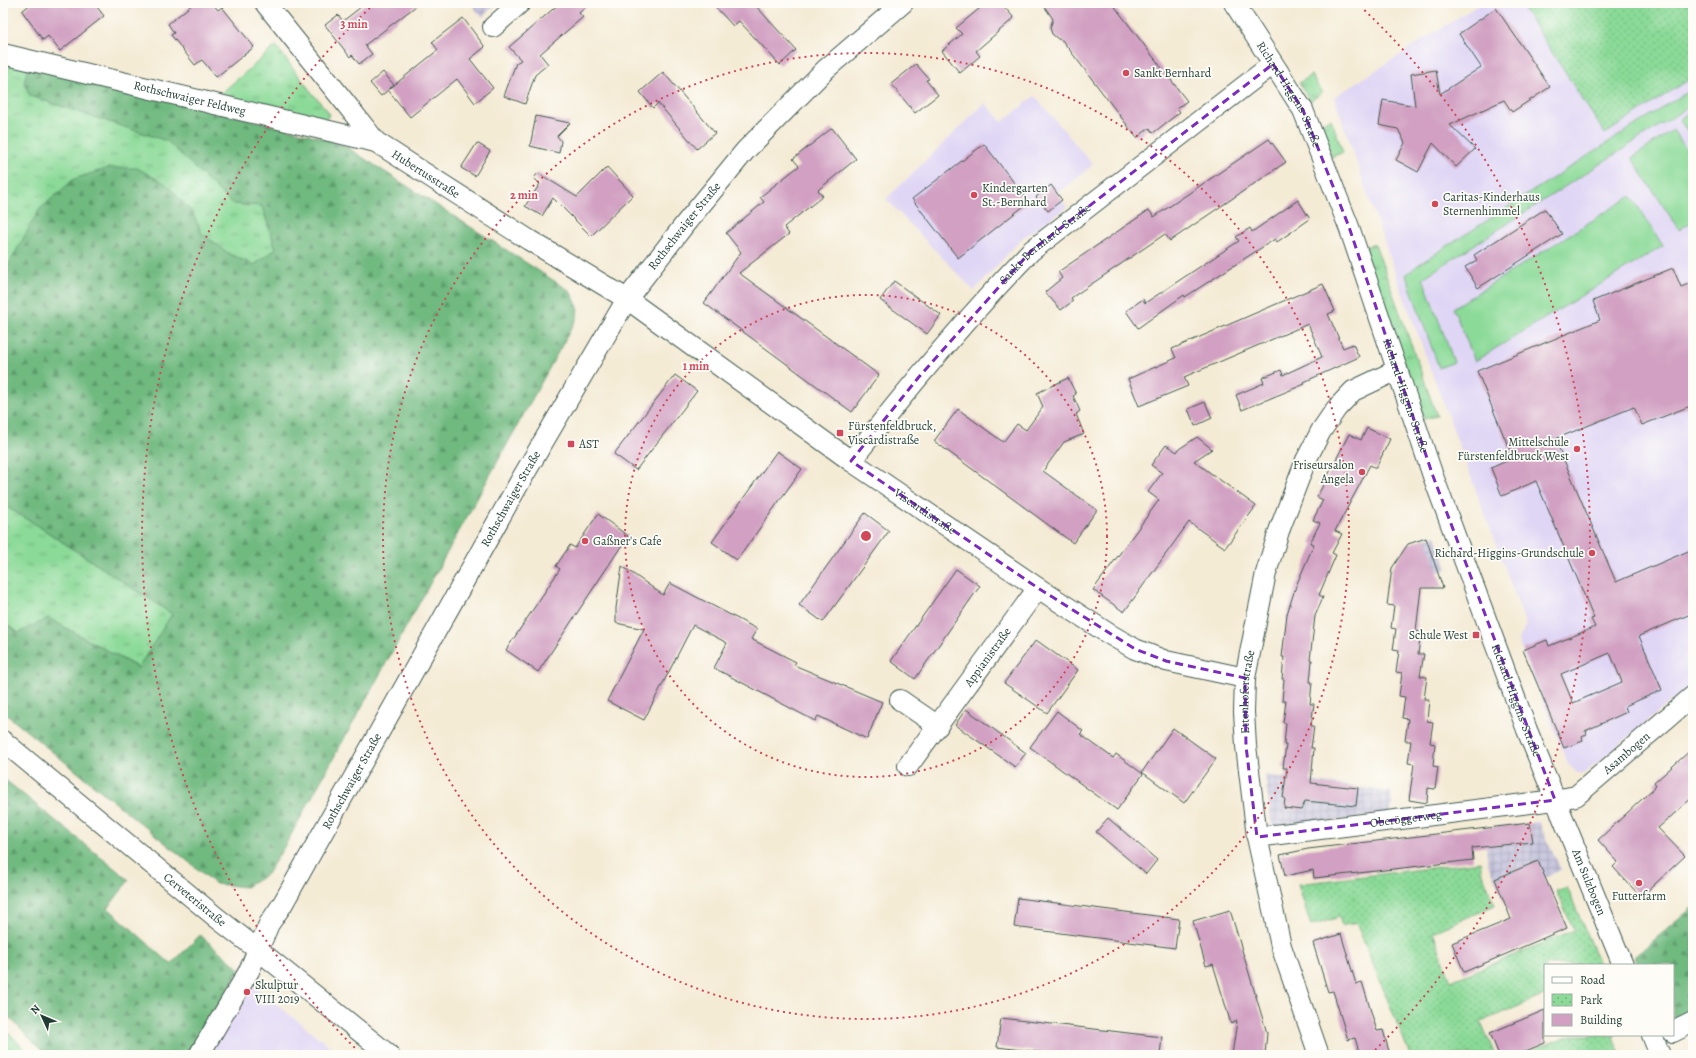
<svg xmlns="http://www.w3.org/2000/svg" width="1696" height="1058" font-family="Alegreya,serif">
<defs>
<pattern id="industrial-grid" width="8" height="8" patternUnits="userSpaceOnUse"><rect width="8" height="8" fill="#c3c1db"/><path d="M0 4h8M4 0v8" fill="none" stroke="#9e9eb2"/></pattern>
<pattern id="grass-tufts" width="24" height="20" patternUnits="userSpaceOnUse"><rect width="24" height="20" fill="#8bda98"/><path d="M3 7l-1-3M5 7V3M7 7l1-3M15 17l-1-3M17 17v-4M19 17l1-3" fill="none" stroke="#71b27d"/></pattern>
<pattern id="forest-firs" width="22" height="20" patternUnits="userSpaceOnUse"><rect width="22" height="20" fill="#70ba80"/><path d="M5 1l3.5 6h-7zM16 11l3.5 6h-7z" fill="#5b986a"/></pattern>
<pattern id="park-dots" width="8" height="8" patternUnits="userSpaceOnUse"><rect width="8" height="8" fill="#8bda98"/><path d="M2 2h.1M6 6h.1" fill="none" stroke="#71b27d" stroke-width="1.8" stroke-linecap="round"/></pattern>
</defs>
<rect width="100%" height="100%" fill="#fdfcf7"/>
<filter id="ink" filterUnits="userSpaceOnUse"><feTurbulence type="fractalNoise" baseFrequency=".025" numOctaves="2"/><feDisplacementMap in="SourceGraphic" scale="8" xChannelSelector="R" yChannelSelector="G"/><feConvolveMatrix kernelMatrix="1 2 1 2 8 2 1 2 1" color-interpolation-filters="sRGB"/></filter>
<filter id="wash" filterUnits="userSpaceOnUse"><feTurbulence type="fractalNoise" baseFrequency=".012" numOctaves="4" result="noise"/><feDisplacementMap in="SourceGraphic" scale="16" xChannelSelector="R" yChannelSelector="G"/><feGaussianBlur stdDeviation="0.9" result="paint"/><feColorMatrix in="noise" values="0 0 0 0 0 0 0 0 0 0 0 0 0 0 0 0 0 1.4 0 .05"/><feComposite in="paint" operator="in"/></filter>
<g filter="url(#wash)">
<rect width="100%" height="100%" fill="#f4ebd5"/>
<g fill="#dfd5f5">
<path d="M1481,3H1520L1605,134L1693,77V683L1584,774L1577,773L1568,764L1518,641L1526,625L1395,273L1334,97Z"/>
<path d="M1035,96L1093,165L1057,193L1067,207L1022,238L974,291L886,199L985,103L1002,122Z"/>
<path d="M252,985L341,1055H209Z"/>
</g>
<g fill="url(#industrial-grid)">
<path d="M470,3H497L482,17Z"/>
<path d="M1436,535L1447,569L1420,578L1408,544Z"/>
<path d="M1265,775L1391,792L1392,804L1389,814L1272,829Z"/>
<path d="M1539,822L1561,870L1502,895L1488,864L1484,828Z"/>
</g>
<g fill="url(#grass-tufts)" stroke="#558c66">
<path d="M276,46L312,93L327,110L329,115L326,120H316L219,95Z"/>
<path d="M3,59L29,65L30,96L168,141L233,204L262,206L276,249L254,265L231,255L202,234L192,212L9,264L3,270Z"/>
<path d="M1311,75L1322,93L1310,101L1299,83Z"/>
<path d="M1331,119L1343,152L1332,157L1319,124Z"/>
<path d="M1375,244L1437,416L1424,419L1363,248Z"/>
<path d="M3,505L29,520L172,614L139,668L48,618L19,633L3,622Z"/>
</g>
<g fill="url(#forest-firs)" stroke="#487c5a">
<path d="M29,65L316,136L345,146L570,291L578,307L577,318L286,844L267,874L246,887L216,884L3,712V622L19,633L48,618L138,668L172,614L29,520L3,505V270L9,264L39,210L74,179L108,168H137L166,184L192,212L202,234L231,255L254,265L276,249L262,206L233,204L167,141L30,96L24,82Z"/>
<path d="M3,778L129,880L108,908L171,964L200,935L240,969L188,1055H46L3,1011Z"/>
<path d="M1693,907V1010L1680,1017L1673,1018V965H1638L1634,957Z"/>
</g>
<g fill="url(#park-dots)" stroke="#558c66">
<path d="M1520,3H1693V77L1605,134Z"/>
<path d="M1480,862L1482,873L1495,905L1433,932L1451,981L1574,930L1556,891L1567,887L1599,964L1545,965V995L1481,1022L1495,1055H1410L1356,922L1342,926L1339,917L1311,926L1298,884Z"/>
<path d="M1570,1035H1616L1613,1037L1621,1055H1521Z"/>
</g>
<g fill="#8bda98" stroke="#558c66">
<path d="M1693,88V104L1423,278L1454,362L1439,368L1406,275L1418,265Z"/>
<path d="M1693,110V136L1691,137L1679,119Z"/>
<path d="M1673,130L1693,159V221L1679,230L1632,158Z"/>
<path d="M1631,196L1663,246L1475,361L1453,308Z"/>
<path d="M3,1027L30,1055H3Z"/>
</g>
<g id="blocks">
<g fill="#d1a0c2" fill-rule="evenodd">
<path d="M32,3H94L104,16L60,51L48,36L43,40L22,11Z"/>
<path d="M194,3H212L218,10L222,7L254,47L216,77L202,60L195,65L171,35L174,33L168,24Z"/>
<path d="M366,3H420L365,45L372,54L359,64L352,55L350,57L325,25L338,15L343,21Z"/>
<path d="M560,3H590L579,13L583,17L540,54L548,64L535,75L525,104L504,96L516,63L521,60L509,47Z"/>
<path d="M712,3H759L756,6L796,50L780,65L739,21L733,26Z"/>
<path d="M986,3H1001L1014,18L976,51L980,56L960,73L942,51L962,34L956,28Z"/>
<path d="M1042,3H1112L1187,101L1177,108L1180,112L1153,133L1149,128L1137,138L1062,40L1058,39L1052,34L1050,28L1053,19Z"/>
<path d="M1496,8L1550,87L1512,112L1504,100L1450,125L1475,149L1456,167L1433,143L1418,172L1396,160L1405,143L1398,129L1379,125L1383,100L1415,106L1411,74L1436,70L1440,94L1481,67L1459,34Z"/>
<path d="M463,18L485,47L470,59L493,88L475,103L457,79L410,117L388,90L438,50L432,42Z"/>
<path d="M916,64L929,79L926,80L938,95L915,113L891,84Z"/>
<path d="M383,72L394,85L381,96L370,83Z"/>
<path d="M663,72L715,133L697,149L658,103L653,108L640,92Z"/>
<path d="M536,116L570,123L557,136L561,141L559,153L530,146Z"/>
<path d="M832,128L856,159L818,190L823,196L784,227L789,234L739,273L879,375L852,412L704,303L741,252L726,233L764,202L760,197L799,166L793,159Z"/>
<path d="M1269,139L1286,162L1239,194L1170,241L1165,234L1071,298L1073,301L1061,310L1045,292L1062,278L1058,272L1149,210L1154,217Z"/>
<path d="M477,143L490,151L475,176L461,168Z"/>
<path d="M984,144L1029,202L958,258L912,199Z"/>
<path d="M607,167L633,195L591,236L553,198L542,216L525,206L540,184L534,178L538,173L577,197Z"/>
<path d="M1051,185L1062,200L1048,211L1036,197Z"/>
<path d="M1298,200L1310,219L1277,242L1275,239L1185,297L1184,295L1138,328L1126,311L1143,299L1145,303L1239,241L1236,237L1250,228L1252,232Z"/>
<path d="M1545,209L1562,234L1478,288L1465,267L1477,260L1474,255Z"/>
<path d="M1673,268L1681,287L1693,282V405L1642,425L1634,407L1555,439L1616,582L1693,549V613L1639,636L1662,690L1625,706L1627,712L1585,731L1586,735L1582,737L1583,741L1564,748L1523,650L1547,640L1549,646L1595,627L1591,619L1594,618L1536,481L1502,496L1491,468L1513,458L1477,371L1600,320L1593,301ZM1610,653L1622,682L1573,703L1561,674Z"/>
<path d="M894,281L941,315L927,334L880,300Z"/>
<path d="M1323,284L1335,311L1328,314L1343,348L1353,344L1359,357L1304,382L1305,384L1242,410L1236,395L1264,383L1262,378L1281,370L1283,375L1322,357L1308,324L1184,377L1188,386L1139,406L1128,379L1176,358L1172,349Z"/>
<path d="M675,375L697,391L636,470L614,454Z"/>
<path d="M1068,378L1076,394L1073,396L1080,411L1076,414L1084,434L1064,442L1043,471L1097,510L1073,543L934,441L958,409L1003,442L1017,424L1026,430L1043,407L1037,393Z"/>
<path d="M1205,402L1212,418L1195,426L1188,409Z"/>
<path d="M1367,428L1390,439L1376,468L1370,465L1335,531L1342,534L1332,553L1336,555L1319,595L1323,597L1315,616L1310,660H1312L1310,682H1312L1310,704H1314L1311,726H1314L1311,748H1314L1311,783L1358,788L1356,806L1305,801L1302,810L1284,808L1285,798H1283L1287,768H1283L1286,745H1284L1286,723H1283L1286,701H1282L1284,679H1282L1284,657H1282L1287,614L1296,586L1314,544L1310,543L1320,523L1313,520L1323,500L1317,497L1349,434L1361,440Z"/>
<path d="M1197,437L1212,449L1194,461L1256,506L1225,548L1189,522L1124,612L1093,590L1159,500L1148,492L1162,473L1151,465L1166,445L1177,452L1179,449Z"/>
<path d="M777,451L802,469L737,560L712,542Z"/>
<path d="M865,513L889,531L823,622L799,605Z"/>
<path d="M598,514L628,536L538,672L506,650L560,569L556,566L570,545L575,548Z"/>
<path d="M1426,538L1443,588H1421L1416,631L1421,632L1418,654H1424L1420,676L1427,677L1424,699H1429L1427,721L1433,722L1430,743L1435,744L1433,766L1438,767L1435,789L1428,788L1427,803L1409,800L1414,764L1408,763L1411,741H1405L1408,719L1402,718L1405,697L1399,696L1402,673L1396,672L1399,651L1393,650L1396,629L1391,628L1394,606L1387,605L1392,568L1408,544Z"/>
<path d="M622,566L663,595L670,583L757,629L751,639L796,662L794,665L882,702L867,739L818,716L815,721L714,668L727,643L693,625L644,720L607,701L644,629L616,623V608Z"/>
<path d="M956,569L980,586L915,679L891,661Z"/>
<path d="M1036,640L1078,670L1047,713L1004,683Z"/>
<path d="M966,709L1026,753L1015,767L955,725Z"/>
<path d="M1057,711L1083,731L1080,734L1113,758L1116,754L1143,774L1117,810L1030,747Z"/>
<path d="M1173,728L1216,759L1184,803L1142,772Z"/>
<path d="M1693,748V797L1658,828L1685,856L1641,897L1613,867L1618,862L1598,840L1656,786L1654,783Z"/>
<path d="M1108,818L1157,860L1146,874L1096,832Z"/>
<path d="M1530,823L1533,842L1472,848L1473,860L1314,878L1313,870L1285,876L1280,855L1308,849Z"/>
<path d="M1538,861L1567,928L1464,972L1452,943L1511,919L1495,879Z"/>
<path d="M1018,898L1179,919L1175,948L1014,927Z"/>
<path d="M1230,910L1267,1033L1265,1055H1232L1237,1021L1231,1024L1213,964L1206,966L1193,921Z"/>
<path d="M1341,934L1356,984L1362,982L1377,1031L1383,1030L1390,1055H1360L1355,1038L1348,1040L1333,991L1328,992L1313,943Z"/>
<path d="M1545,1010V1043L1516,1055H1499L1490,1033Z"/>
<path d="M1001,1018L1162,1037L1160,1055H1063L997,1047Z"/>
</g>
</g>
</g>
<g filter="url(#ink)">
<use href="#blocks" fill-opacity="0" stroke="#3f574c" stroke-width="1"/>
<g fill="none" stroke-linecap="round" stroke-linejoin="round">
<g stroke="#3f574c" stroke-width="22">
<g id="minor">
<path id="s1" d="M265,3L343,100L376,142L529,240L627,299L851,461L1038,588L1109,634L1135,649L1166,661L1245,678"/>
<path id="s2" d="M1234,3L1303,110L1349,227L1433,476L1527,730L1623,965"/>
<path d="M493,27L520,3"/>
<path id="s3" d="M3,54L376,142"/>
<path id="s4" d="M851,461C908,388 967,317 1031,251L1273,64"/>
<path d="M900,700L938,726"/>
<path id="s5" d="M3,741L217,918L257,949L389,1055"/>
<path id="s6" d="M908,766L1038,588"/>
<path id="s7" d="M1257,837L1555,800L1576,796L1693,696"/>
<path d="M1673,1032L1693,1022"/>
<path d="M1652,1035L1660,1055"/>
<path id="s8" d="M199,1055L249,971L269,924L282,905L522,478L627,299L685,224L745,151L826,69L903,3"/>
<path id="s9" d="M1319,1055L1281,946L1257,837L1246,746L1244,712L1245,678L1266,573L1279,531L1306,460L1321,431L1336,409L1353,391L1397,370"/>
</g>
</g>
<use href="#minor" stroke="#fff" stroke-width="20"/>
</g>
</g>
<path fill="none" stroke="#7b2cbf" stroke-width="3" stroke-dasharray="8 5" stroke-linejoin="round" d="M1273,64L1303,110L1349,227L1433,476L1555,800L1257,837L1246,746L1245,678L1166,661L1135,649L1038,588L851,461L918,378L1031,251Z"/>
<g fill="none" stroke="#d1495b" stroke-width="2" stroke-dasharray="2 4">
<circle cx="866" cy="536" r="241"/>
<circle cx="866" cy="536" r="483"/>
<path d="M359 1052A724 724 0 0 1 372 6M1360 6A724 724 0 0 1 1373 1052"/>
</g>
<g fill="#d1495b" stroke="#fdfcf7" stroke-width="1.5">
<circle cx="1126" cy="73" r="4"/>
<circle cx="974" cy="195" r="4"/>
<circle cx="1435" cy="204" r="4"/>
<rect x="836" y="429" width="8" height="8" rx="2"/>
<rect x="567" y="440" width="8" height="8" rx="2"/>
<circle cx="1577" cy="449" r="4"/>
<circle cx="1362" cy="472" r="4"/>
<circle cx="585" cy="541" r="4"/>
<circle cx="1592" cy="553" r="4"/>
<rect x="1472" y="631" width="8" height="8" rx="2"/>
<circle cx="1639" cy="883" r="4"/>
<circle cx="247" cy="992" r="4"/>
</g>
<g text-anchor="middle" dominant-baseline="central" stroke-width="3.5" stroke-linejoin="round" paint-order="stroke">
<g font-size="12" fill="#1f3d34" stroke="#fdfcf7" text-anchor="start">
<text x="1134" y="73">Sankt Bernhard</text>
<text x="982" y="188">Kindergarten<tspan x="982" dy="14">St.-Bernhard</tspan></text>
<text x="1443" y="197">Caritas-Kinderhaus<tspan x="1443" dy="14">Sternenhimmel</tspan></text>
<text x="848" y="426">Fürstenfeldbruck,<tspan x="848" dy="14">Viscardistraße</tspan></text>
<text x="1569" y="442" text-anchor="end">Mittelschule<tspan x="1569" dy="14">Fürstenfeldbruck West</tspan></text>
<text x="579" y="444">AST</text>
<text x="1354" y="465" text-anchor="end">Friseursalon<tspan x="1354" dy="14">Angela</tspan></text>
<text x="593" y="541">Gaßner's Cafe</text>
<text x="1584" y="553" text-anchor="end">Richard-Higgins-Grundschule</text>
<text x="1468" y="635" text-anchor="end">Schule West</text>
<text x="1639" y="896" text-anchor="middle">Futterfarm</text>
<text x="255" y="985">Skulptur<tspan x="255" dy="14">VIII 2019</tspan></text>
</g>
<g font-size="12" fill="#1f3d34" stroke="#fdfcf7">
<text stroke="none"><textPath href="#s2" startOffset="107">Richard-Higgins-Straße</textPath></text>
<text stroke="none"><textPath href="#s3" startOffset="192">Rothschwaiger Feldweg</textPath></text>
<text stroke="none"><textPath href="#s1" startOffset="237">Hubertusstraße</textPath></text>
<text stroke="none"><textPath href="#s8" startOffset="962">Rothschwaiger Straße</textPath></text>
<text stroke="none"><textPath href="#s4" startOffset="292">Sankt-Bernhard-Straße</textPath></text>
<text stroke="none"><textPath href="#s2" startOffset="431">Richard-Higgins-Straße</textPath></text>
<text stroke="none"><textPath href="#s8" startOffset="638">Rothschwaiger Straße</textPath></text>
<text stroke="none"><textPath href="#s1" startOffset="840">Viscardistraße</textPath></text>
<text stroke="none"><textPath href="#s6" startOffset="135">Appianistraße</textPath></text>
<text stroke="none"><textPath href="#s9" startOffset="373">Ettenhoferstraße</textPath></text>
<text stroke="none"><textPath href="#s2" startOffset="755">Richard-Higgins-Straße</textPath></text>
<text stroke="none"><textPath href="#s7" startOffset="388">Asambogen</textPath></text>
<text stroke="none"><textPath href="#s8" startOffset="314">Rothschwaiger Straße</textPath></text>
<text stroke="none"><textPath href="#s7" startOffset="150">Oberöggerweg</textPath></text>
<text stroke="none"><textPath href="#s2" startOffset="951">Am Sulzbogen</textPath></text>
<text stroke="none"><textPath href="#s5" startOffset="249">Cerveteristraße</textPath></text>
</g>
</g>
<circle cx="866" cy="536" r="6" fill="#d1495b" stroke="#fdfcf7" stroke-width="2"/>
<g font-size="12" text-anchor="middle" font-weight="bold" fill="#d1495b" stroke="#fdfcf7" stroke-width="3.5" stroke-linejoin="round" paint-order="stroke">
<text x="354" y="28">3 min</text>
<text x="524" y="199">2 min</text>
<text x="696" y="370">1 min</text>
</g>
<rect width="1696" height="1058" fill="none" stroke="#fdfcf7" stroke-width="16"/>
<rect x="1544" y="964" width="130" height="72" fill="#fdfcf7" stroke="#a4b0a9"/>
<rect x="1552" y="977" width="20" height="6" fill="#ffffff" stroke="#a4b0a9"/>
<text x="1580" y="984" font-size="12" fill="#1f3d34">Road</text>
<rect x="1552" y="994" width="20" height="12" fill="url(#park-dots)" stroke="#a4b0a9"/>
<text x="1580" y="1004" font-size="12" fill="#1f3d34">Park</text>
<rect x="1552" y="1014" width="20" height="12" fill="#d1a0c2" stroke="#a4b0a9"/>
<text x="1580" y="1024" font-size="12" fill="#1f3d34">Building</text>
<g transform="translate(42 1016) rotate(314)" stroke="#fdfcf7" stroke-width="3" paint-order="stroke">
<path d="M0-3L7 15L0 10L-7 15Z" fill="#1f3d34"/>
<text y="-6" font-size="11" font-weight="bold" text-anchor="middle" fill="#1f3d34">N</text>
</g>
</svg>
